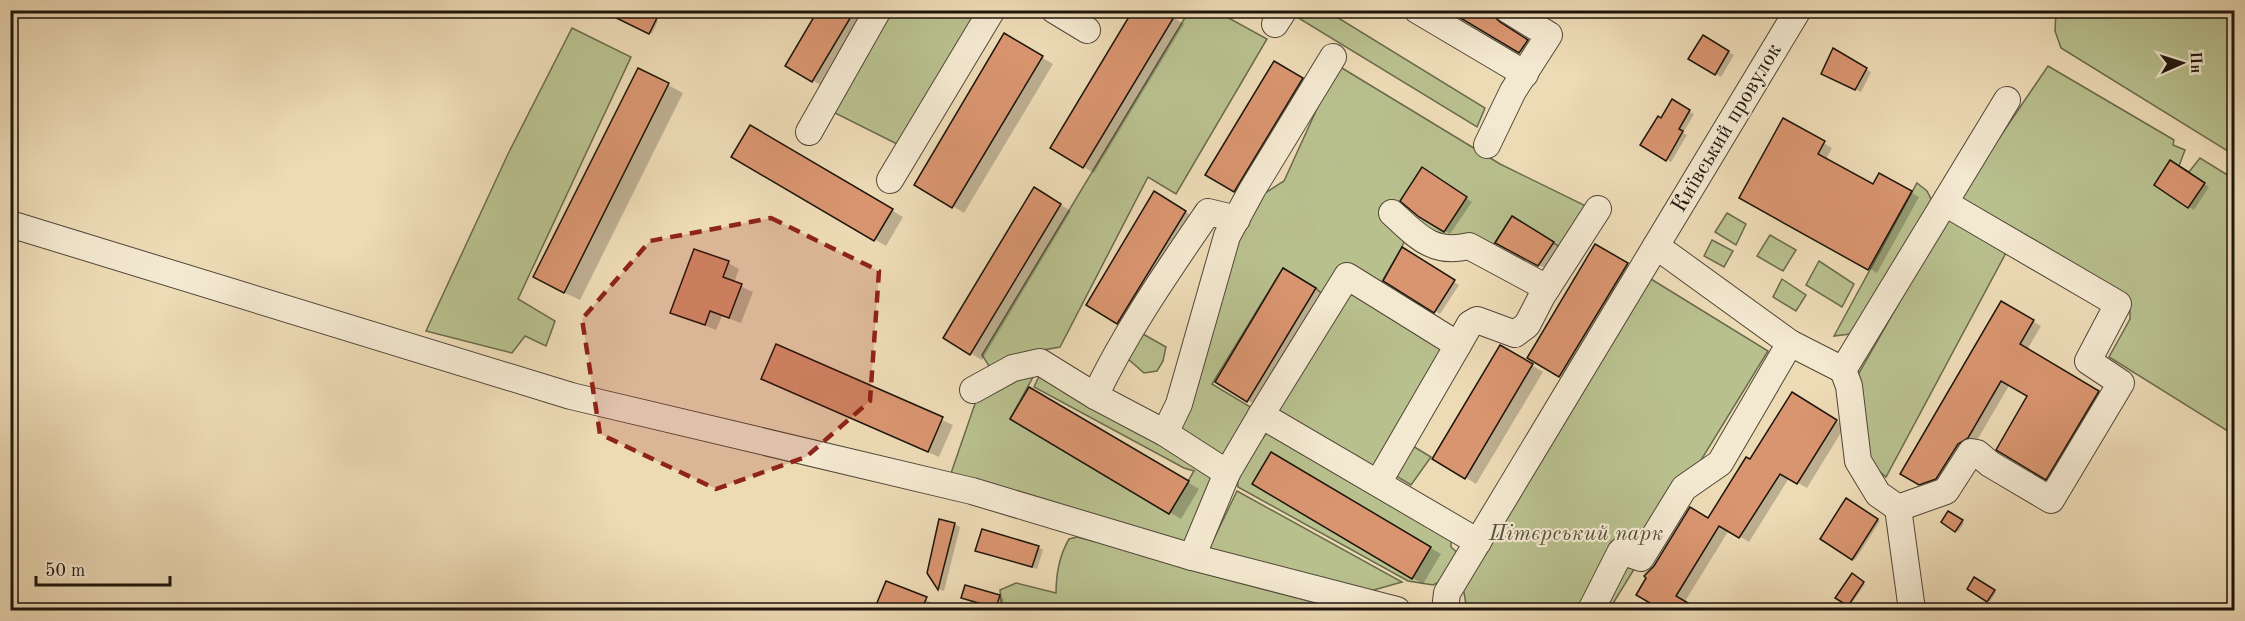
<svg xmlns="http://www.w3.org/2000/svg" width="2245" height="621" font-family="'Old Standard TT',serif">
<rect width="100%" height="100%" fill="#eddbb6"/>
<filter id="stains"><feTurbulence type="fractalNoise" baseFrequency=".00333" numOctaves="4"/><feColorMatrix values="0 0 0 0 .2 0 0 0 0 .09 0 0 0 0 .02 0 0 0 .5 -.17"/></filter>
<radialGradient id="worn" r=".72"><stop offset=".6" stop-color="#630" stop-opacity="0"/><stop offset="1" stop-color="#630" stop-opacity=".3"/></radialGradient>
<g fill="#b8c08e" stroke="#6a6a4c" stroke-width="1.5">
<path d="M904,10L982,11L901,146L831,111L889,11Z"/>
<path d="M1189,11H1216L1267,39L1176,194L1148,177L1060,347L1026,353L991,369L982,355Z"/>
<path d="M1287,11H1327L1485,108L1477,127Z"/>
<path d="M2056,11H2234V155L2061,48L2055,31Z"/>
<path d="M572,28L631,57L518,299L555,321L546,346L525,336L512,353L426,331L508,154Z"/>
<path d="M1337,65L1500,164L1590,208L1566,251L1512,216L1490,250L1409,229L1402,247L1380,285L1324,296L1316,288L1283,268L1212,384L1252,408L1225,461L1174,429L1243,207L1284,181Z"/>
<path d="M2048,66L2174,140L2173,145L2185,150L2179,166L2189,172L2200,158L2234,179V435L2109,357L2130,319V304L1955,203Z"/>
<path d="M1917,183L1927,191L1934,205L1850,334L1834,336Z"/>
<path d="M1727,213L1746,224L1736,245L1715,232Z"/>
<path d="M1948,217L2007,251L1886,477L1863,457L1854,382Z"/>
<path d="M1770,235L1796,250L1783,271L1757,256Z"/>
<path d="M1712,240L1733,251L1724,267L1704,256Z"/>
<path d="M1819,261L1854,284L1842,307L1806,285Z"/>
<path d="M1651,279L1768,351L1609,610H1467L1463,587Z"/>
<path d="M1782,279L1806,295L1796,311L1773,297Z"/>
<path d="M1350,288L1444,346L1375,472L1273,409Z"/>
<path d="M1143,334L1166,347L1163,361L1157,371L1144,373L1127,358Z"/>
<path d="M1038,368L1010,419L1169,514L1194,471L1184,468L1034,387L1042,370L1221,475L1190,549L949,479L978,395Z"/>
<path d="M1271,427L1451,534V547L1461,556L1450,577L1433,585L1408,581L1238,487L1237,472Z"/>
<path d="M1403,440L1431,457L1411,485L1386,470Z"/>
<path d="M1237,491L1402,582L1360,594L1207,553Z"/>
<path d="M1077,537L1319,599L1343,610H1002L1000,590L1016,583L1056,593C1056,574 1059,556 1069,539Z"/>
</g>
<g fill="#0003">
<path d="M638,10L658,21L652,34L612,15Z"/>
<path d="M717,10H731L728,16Z"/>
<path d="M820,10H870L824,87L787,65Z"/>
<path d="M1161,10L1184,24L1094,173L1052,148Z"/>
<path d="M1450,10H1499L1500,22L1533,44L1525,55Z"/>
<path d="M1005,35L1053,64L964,213L916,184Z"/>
<path d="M1703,37L1734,55L1721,77L1690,59Z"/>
<path d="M1834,50L1871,72L1861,92L1828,77Z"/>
<path d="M1274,63L1313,86L1245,197L1207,174Z"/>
<path d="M668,85L683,93L580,300L550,286Z"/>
<path d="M1672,102L1694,114L1683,133L1687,135L1671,162L1642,145L1662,120Z"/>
<path d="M1784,120L1832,148L1826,159L1874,186L1880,175L1919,197L1877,273L1741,197Z"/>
<path d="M751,127L903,217L886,246L733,156Z"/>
<path d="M2176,165L2209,187L2194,210L2189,207Z"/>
<path d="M1427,172L1472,202L1450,234L1420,216Z"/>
<path d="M1035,189L1071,211L982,360L945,338Z"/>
<path d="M1154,193L1196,218L1128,329L1088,305Z"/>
<path d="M1513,218L1558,246L1544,268L1497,242Z"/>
<path d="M1596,246L1638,271L1571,382L1529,357Z"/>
<path d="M1402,249L1459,285L1440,314L1385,280Z"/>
<path d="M728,263L739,269L734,283L753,292L741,323L722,316L716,330L672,312Z"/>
<path d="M1284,270L1326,295L1259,407L1217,382Z"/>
<path d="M2002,303L2041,326L2027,350L2106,397L2055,483L1998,449L2029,396L2010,384L1976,442L1945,483L1928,488L1902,473Z"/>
<path d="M777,346L953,425L939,457L763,379Z"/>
<path d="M1501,347L1543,372L1476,484L1434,458Z"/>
<path d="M1030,389L1199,489L1181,519L1012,419Z"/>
<path d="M1792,394L1845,426L1807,488L1789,478L1749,542L1729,530L1684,603L1697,610H1665L1638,594L1708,520L1750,461Z"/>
<path d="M1271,454L1441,554L1423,584L1254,484Z"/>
<path d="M1847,500L1880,521L1855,560L1822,538Z"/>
<path d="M1949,513L1964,523L1958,532L1943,522Z"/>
<path d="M954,524L960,527L944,591L939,589L928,573Z"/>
<path d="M1038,547L1043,550L1037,569L982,553Z"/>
<path d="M1852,575L1865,584L1850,606L1838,597Z"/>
<path d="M1975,579L1996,592L1990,602L1969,588Z"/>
<path d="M887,582L937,605L935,610H876Z"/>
<path d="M999,596L1004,599L1001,610L963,598Z"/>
</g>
<g fill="#d99570" stroke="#1d150b" stroke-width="1.5">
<path d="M600,10H642L657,18L649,34Z"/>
<path d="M818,10H855L812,82L785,66Z"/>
<path d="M1133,10H1164L1174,17L1083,168L1050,148Z"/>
<path d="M1447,10H1493L1495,17L1500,22L1528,40L1519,53Z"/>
<path d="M1004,33L1043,56L952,208L914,185Z"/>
<path d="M1703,35L1729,51L1715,75L1688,59Z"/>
<path d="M1833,48L1867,68L1855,90L1821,74Z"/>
<path d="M1274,61L1303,78L1234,192L1205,175Z"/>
<path d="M638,68L669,83L564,293L533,277Z"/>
<path d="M1672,99L1690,110L1679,129L1683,131L1666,161L1640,145L1658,116L1661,118Z"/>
<path d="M1783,118L1825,141L1818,154L1873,184L1879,173L1912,191L1868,270L1739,198Z"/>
<path d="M750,125L893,209L874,241L731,157Z"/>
<path d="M2170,160L2205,183L2188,208L2154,185Z"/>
<path d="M1422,167L1467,197L1444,232L1419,217L1400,201Z"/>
<path d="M1034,187L1061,204L970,355L943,338Z"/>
<path d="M1154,191L1186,211L1117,324L1086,305Z"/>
<path d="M1512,216L1554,242L1538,266L1495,243Z"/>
<path d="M1595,244L1628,263L1559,377L1527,358Z"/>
<path d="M1402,247L1455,280L1434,313L1383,281Z"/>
<path d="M694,249L729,261L723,277L742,284L729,318L710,311L705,325L670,313Z"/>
<path d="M1283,268L1316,288L1247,402L1215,382Z"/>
<path d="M2001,301L2034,320L2020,344L2099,391L2046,480L1996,450L2027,396L2001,381L1968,438L1958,444L1936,479L1919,485L1900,474Z"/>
<path d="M776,344L943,417L928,452L761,379Z"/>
<path d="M1500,345L1533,364L1465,479L1432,459Z"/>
<path d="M1029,387L1189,481L1169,514L1010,419Z"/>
<path d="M1792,392L1837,420L1797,484L1780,474L1739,538L1719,526L1676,596L1700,610H1662L1636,595L1646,578L1644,576L1654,566L1690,507L1708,518L1746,457L1750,459Z"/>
<path d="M1271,452L1431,547L1412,579L1252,484Z"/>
<path d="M1846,498L1878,519L1852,560L1820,539Z"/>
<path d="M1948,511L1963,520L1955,532L1941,522Z"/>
<path d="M939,519L955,523L938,590L927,573Z"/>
<path d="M982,529L1039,546L1032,567L975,551Z"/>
<path d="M1852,573L1864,582L1848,606L1835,598Z"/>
<path d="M1974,577L1995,590L1987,602L1967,589Z"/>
<path d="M886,581L927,597L921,610H874Z"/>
<path d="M965,585L1000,595L996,608L961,598Z"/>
</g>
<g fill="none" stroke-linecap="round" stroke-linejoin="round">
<g stroke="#514636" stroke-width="28">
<g id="minor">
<path d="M1054,10L1087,30"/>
<path d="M1417,10L1525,74"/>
<path d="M1275,24L1284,10"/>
<path d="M809,132L878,10"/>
<path d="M1487,145L1513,91L1549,35L1508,10"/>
<path d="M890,180L992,10"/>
<path d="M1392,213C1417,236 1433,255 1469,246L1547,288"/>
<path d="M10,224L571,396L972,491L1192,557L1397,610"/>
<path d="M1656,246L1790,343L1843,370"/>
<path d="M1458,345L1470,324L1477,320L1515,334L1527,325L1542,296L1598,209"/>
<path d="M1843,370L2007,100"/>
<path d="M1843,370L1849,386L1858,461L1878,494L1898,508L1912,610"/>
<path d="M973,390L1013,368L1040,362L1095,396"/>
<path d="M1165,433L1095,396C1126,331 1167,272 1208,212L1237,219"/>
<path d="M1227,473L1261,415"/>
<path d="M1378,483L1458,345L1347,276L1261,415L1478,542"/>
<path d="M1898,508L1946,491L1971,452L1977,453L1990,464L2051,500L2121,383L2088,361L2118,304L1945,203"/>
<path d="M1192,557L1227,473L1165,433L1179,404L1227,236L1252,190L1333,57"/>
<path d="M1445,610L1447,593L1798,10"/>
<path d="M1591,610L1621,551L1641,558L1684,488L1720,463L1790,343"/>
</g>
</g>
<use href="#minor" stroke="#f3e8d0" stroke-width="26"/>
</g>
<path fill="#8f2418" fill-opacity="0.2" stroke="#8f2418" stroke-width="4.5" stroke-dasharray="12 8" stroke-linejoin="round" d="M771,218L879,271L870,401L806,457L716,489L600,434L582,319L650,241Z"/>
<g text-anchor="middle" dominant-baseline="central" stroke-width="4.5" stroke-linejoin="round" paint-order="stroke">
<g font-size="22" fill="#1d150b" stroke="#f3e8d0">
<text transform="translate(1727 128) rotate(-59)">Київський провулок</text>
</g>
<g font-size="22" font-style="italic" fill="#535139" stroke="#f3e8d0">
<text x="1576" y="534">Пітєрський парк</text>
</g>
</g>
<rect width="2245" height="621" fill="none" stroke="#eddbb6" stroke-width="36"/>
<rect x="12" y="12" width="2221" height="597" fill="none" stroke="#1d150b" stroke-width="3"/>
<rect x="18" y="18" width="2209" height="585" fill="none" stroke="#1d150b" stroke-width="1.5"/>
<g transform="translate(2182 63) rotate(87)" stroke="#f3e8d0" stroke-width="4.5" paint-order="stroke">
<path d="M0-4.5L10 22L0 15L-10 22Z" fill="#1d150b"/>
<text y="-9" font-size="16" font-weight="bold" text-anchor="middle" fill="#1d150b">Пн</text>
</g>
<path d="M36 576v9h134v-9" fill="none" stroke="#1d150b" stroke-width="3"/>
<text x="45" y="576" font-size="18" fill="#1d150b" stroke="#f3e8d0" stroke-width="4.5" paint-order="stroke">50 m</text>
<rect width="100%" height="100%" filter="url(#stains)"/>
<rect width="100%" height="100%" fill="url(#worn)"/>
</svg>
